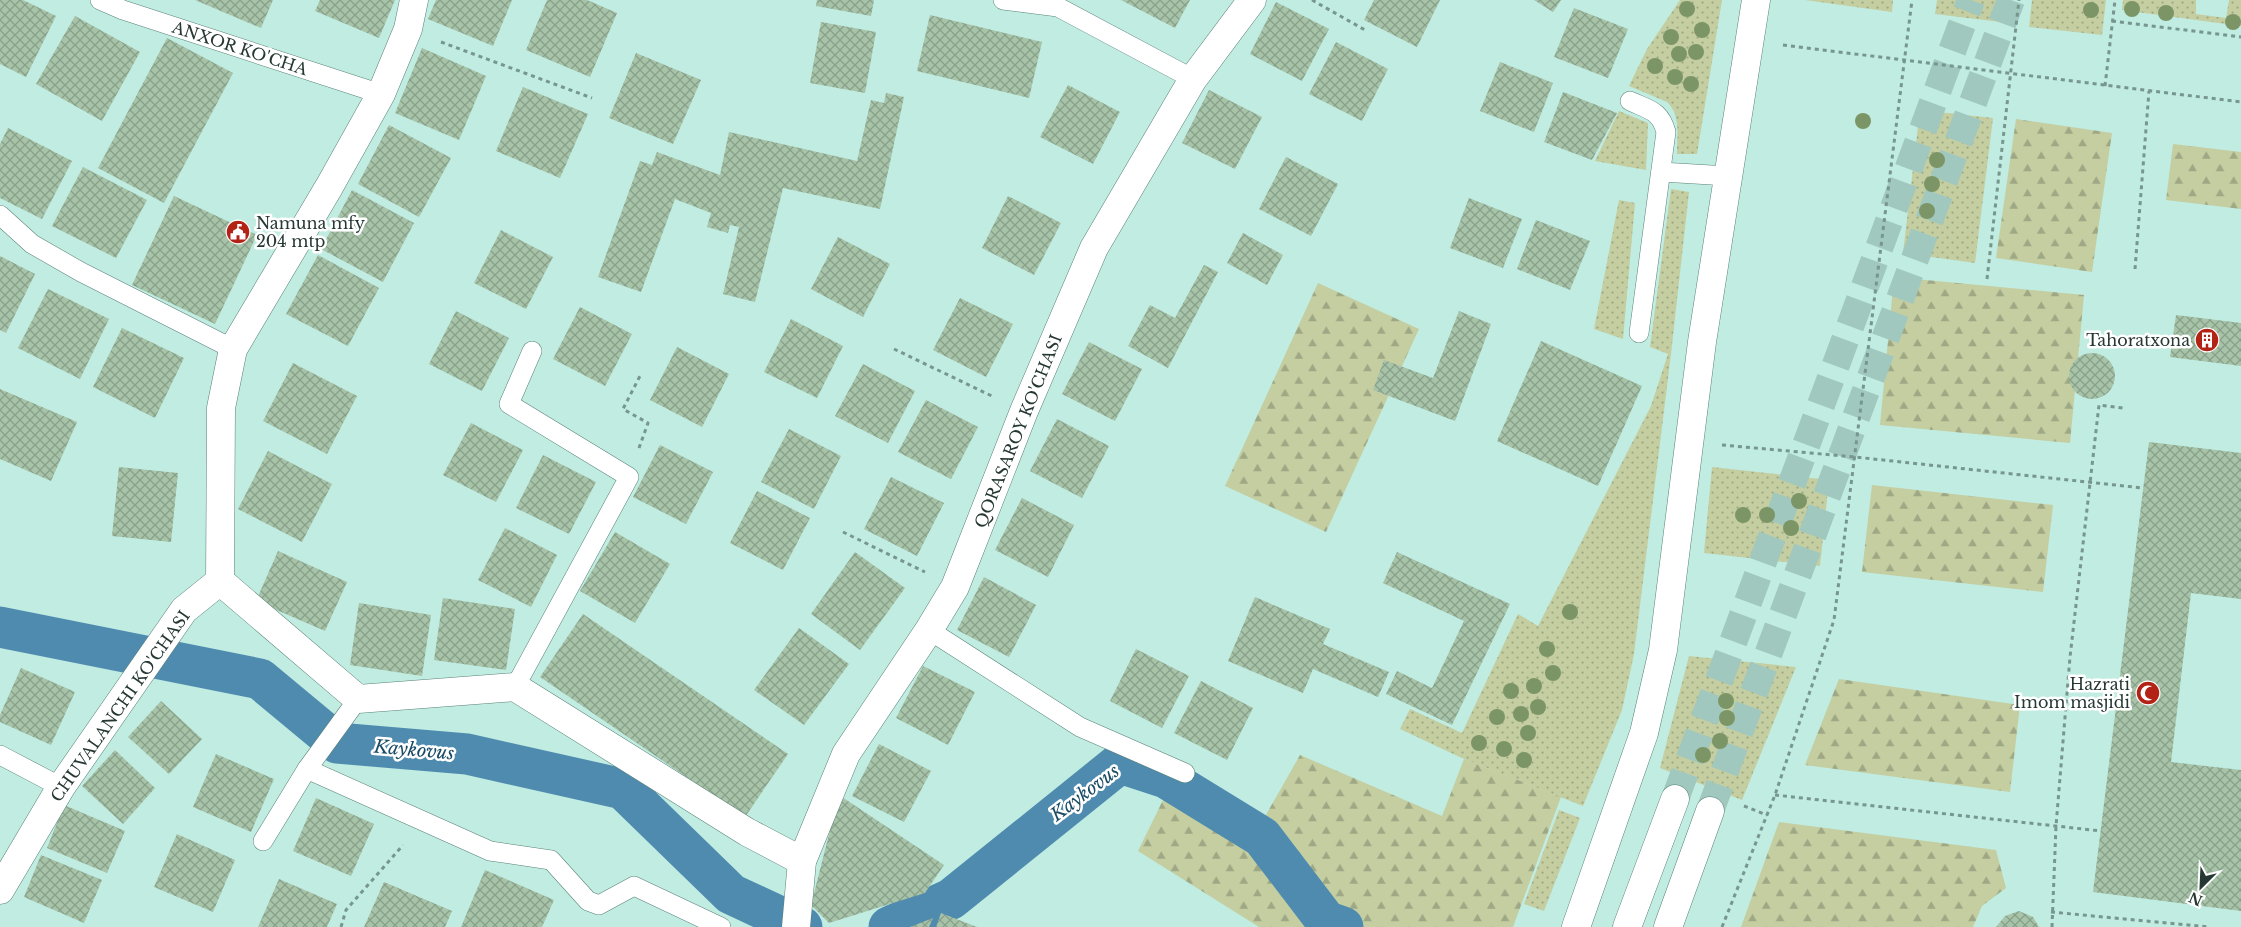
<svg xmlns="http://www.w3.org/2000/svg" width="2241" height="927" font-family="'Libre Baskerville',serif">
<defs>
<pattern id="grass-dots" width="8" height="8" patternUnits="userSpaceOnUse" patternTransform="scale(1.25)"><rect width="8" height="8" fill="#c4cea1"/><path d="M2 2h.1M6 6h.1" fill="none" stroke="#9fa884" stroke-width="1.8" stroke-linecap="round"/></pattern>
<pattern id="forest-firs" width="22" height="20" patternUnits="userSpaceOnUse" patternTransform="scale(1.25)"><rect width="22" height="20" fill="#c4cea1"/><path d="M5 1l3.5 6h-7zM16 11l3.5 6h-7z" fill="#9fa884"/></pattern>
<pattern id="building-cross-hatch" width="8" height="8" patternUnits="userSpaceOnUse" patternTransform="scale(1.25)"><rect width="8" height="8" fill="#a7c4a9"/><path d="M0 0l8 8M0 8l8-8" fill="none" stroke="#88a08a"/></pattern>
</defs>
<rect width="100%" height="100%" fill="#c0ece1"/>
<g fill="url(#grass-dots)">
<path d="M1680,0H1722L1697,154H1677C1677,136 1681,115 1667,102L1629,86L1647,49Z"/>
<path d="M1805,0H1893L1892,12Z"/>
<path d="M1937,0H2011L2009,23L1935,14Z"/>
<path d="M2032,0H2106L2102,35L2029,27Z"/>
<path d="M2123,0H2196V14L2226,18L2229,0H2241V26L2122,10Z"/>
<path d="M1920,110L1993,118L1975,263L1903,253Z"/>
<path d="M1619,111L1648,123L1646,170L1595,161Z"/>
<path d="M1671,189L1689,192L1671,354L1634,654L1622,710L1583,806L1464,759L1400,729L1410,709L1462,733L1518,614L1538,626L1651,406L1668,354L1650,347Z"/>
<path d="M1619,200L1635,203L1623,339L1594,329Z"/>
<path d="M1712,467L1829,480L1820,566L1704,553Z"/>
<path d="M1689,656L1796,667L1742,800L1660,768Z"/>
<path d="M1559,810L1580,818L1544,911L1524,904Z"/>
</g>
<g fill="url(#forest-firs)">
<path d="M2016,119L2112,133L2092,272L1996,258Z"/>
<path d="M2173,144L2241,152V209L2166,200Z"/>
<path d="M1894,277L2084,295L2070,443L1880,425Z"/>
<path d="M1318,283L1419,329L1326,532L1225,486Z"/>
<path d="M1872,485L2053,505L2043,592L1862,572Z"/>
<path d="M1839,679L2020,705L2010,792L1805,765Z"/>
<path d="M1300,755L1442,816L1464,759L1561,797L1513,927H1259L1138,851L1165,796L1255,834Z"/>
<path d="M1779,822L1996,850L2006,888L1982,906L1973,927H1741Z"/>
</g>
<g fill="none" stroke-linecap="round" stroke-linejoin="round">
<g stroke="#4e8baf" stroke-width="41">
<path d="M0,627L260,679L337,743L467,754L623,789L731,894L802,927"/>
<path d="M889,927L951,899L1120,763L1166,778L1262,837L1326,921L1343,927"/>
</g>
</g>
<g fill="url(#building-cross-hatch)">
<path d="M0,0H23L56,16L26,77L0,64Z"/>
<path d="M195,0H273L261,28Z"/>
<path d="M320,0H395L379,38L315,11Z"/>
<path d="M436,0H512L493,46L428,19Z"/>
<path d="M547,0H587L617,13L590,77L526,50Z"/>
<path d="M817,0H874L871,16L816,6Z"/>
<path d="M1121,0H1190L1175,28Z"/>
<path d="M1374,0H1440L1417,47L1364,20Z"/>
<path d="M1534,0H1561L1553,12Z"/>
<path d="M1276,2L1329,29L1302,81L1250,54Z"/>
<path d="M1574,8L1628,29L1608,78L1554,57Z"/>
<path d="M930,15L1042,42L1029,98L917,71Z"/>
<path d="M75,16L140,52L102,121L36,84Z"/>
<path d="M821,22L876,32L865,93L810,83Z"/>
<path d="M167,38L233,73L164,203L98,168Z"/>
<path d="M1336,42L1388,69L1362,121L1309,94Z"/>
<path d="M422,48L486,76L459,140L395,113Z"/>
<path d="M636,53L701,80L673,144L609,118Z"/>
<path d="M1500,62L1553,83L1534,132L1480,111Z"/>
<path d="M1068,85L1120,112L1093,164L1040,137Z"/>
<path d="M523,87L588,114L560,178L496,151Z"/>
<path d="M1209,90L1262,117L1235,169L1182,143Z"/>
<path d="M1563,92L1617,113L1592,160L1544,142Z"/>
<path d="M886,93L904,97L880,209L783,188L755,302L723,294L739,227L730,225L728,233L707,227L711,213L675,199L641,292L598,277L640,161L652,165L657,152L720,175L729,132L857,161L871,100L884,103Z"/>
<path d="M389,125L451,158L419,217L358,184Z"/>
<path d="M8,128L72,161L42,219L0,198V144Z"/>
<path d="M1286,157L1338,184L1311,236L1259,209Z"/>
<path d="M83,167L147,200L116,258L52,226Z"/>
<path d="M352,190L414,223L383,282L321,249Z"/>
<path d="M174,196L257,235L215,324L132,285Z"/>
<path d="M1008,196L1061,223L1034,275L982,248Z"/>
<path d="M1469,198L1522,219L1503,268L1450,248Z"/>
<path d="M1536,220L1590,241L1570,290L1517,269Z"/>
<path d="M501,230L553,257L526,309L474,283Z"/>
<path d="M1243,233L1283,255L1267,285L1227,263Z"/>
<path d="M838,237L890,264L863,317L811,289Z"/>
<path d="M318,255L379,288L348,346L286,314Z"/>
<path d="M0,256L35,274L6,333L0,330Z"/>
<path d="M1204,265L1218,272L1168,368L1128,346L1150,305L1175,318Z"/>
<path d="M48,289L109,319L80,379L18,348Z"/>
<path d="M960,298L1013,324L986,377L933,350Z"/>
<path d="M580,307L632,334L605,386L553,359Z"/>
<path d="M456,311L509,338L482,391L429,364Z"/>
<path d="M1459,311L1491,324L1455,421L1373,390L1384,360L1433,378Z"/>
<path d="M2176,315L2241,323V366L2170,357Z"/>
<path d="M791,319L843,346L817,398L764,372Z"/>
<path d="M122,328L184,358L155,418L93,387Z"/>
<path d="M1541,341L1642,386L1598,486L1497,441Z"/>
<path d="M1089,342L1142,369L1115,421L1062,394Z"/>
<path d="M677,347L729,374L702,427L650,400Z"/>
<circle cx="2092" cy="376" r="23"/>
<path d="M293,363L357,396L327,454L263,421Z"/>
<path d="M863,364L915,391L888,443L835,416Z"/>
<path d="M0,389L77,422L51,481L0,459Z"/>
<path d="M926,400L978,427L951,479L898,452Z"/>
<path d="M1057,419L1109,446L1082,498L1030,471Z"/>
<path d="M471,423L523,450L496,502L443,475Z"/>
<path d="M789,429L841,456L814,509L761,482Z"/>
<path d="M2149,442L2241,453V599L2191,593L2171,762L2241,770V911L2093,892Z"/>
<path d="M660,445L713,472L686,524L633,497Z"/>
<path d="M268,451L332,484L302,542L238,509Z"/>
<path d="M543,455L596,482L569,534L516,508Z"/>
<path d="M119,467L178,473L171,542L112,536Z"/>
<path d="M891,477L944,503L917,556L864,529Z"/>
<path d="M757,491L810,518L783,570L730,543Z"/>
<path d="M1022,498L1074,525L1048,577L995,550Z"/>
<path d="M505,528L557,555L531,607L478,580Z"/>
<path d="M615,532L670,564L635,623L580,591Z"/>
<path d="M278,551L347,582L325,631L256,601Z"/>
<path d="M855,552L905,588L860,650L811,614Z"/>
<path d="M1397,552L1510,604L1452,725L1386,694L1397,671L1432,688L1464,621L1383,583Z"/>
<path d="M984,577L1036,605L1009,657L957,630Z"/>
<path d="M1255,597L1330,629L1323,644L1389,672L1378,697L1313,669L1303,693L1228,661Z"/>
<path d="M443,598L515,609L506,670L434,660Z"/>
<path d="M359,603L431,615L422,676L350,665Z"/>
<path d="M583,614L788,754L745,817L540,677Z"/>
<path d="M799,628L849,664L804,725L754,690Z"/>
<path d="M1136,649L1189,676L1162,728L1110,701Z"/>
<path d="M923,666L975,692L948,745L896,718Z"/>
<path d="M21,668L75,692L51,745L0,722V715Z"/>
<path d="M1201,681L1253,708L1227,760L1174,733Z"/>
<path d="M161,701L202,739L169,774L128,737Z"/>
<path d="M879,744L931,771L904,822L852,796Z"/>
<path d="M115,750L155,788L123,824L82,786Z"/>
<path d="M216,754L274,779L251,832L193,807Z"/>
<path d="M839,795L944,865L925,893L829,923L811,905Z"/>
<path d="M316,798L374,824L351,876L293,851Z"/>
<path d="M64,805L125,831L107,873L47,848Z"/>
<path d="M177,834L235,860L213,912L154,887Z"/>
<path d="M41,855L102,880L84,923L24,897Z"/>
<path d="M485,870L554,900L542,927H461Z"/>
<path d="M279,879L337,904L327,927H258Z"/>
<path d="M384,882L452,911L445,927H364Z"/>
<path d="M2019,911L2033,917L2039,927H1996L2005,916Z"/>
<path d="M941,913L977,927H936Z"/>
<path d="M933,918L929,927H910Z"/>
</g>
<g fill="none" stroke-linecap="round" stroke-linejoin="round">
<g stroke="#a1c8be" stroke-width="28" stroke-dasharray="28 14" stroke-linecap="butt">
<path d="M1675,799L1971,0"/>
<path d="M1710,811L2011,0"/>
</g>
<g stroke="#5a8278" stroke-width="20">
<g id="service">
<path d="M100,0L123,10L381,94"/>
<path d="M1003,0L1058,7L1193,79"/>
<path d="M1630,101C1649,110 1660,110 1666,132L1639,333"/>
<path d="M1661,172L1728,176"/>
<path d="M0,215L32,244L81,272L233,349"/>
<path d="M929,630L1080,727L1185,773"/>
<path d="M515,687L629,477L509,404L532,351"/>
<path d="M0,755L61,787"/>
<path d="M307,769L358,699"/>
<path d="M263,841L307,769L490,851L551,860L588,901L599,905L634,886L721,927"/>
</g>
</g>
<g stroke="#5a8278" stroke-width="29">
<g id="minor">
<path d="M220,581L358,699L515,687L747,832L802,861"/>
<path d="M0,890L61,787L184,610L220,581L221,408L233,349L329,187L381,94L408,29L414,0"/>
<path d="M796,927L802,861L846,754L929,630L955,587L1024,411L1094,248L1193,79L1252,0"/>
<path d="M1576,927L1644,733L1663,650L1702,342L1756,0"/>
</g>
</g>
<g stroke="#5a8278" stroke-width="29">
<g id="secondary">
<path d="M1627,927L1675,799"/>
<path d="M1668,927L1710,811"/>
</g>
</g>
<g stroke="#77968e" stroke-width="3" stroke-dasharray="4 4" stroke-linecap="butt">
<path d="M1312,0L1365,30"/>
<path d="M2112,21L2241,37"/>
<path d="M441,42L592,98"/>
<path d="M1783,45L2241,102"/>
<path d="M2105,86L2115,0"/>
<path d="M2135,269L2149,91"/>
<path d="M1987,279L2019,0"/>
<path d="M894,349L994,397"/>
<path d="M1722,445L1855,457L2143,488"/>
<path d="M639,448L648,423L623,409L640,376"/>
<path d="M843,532L925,572"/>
<path d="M1775,795L2101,831"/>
<path d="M1744,806L1767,815"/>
<path d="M2051,912L2210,927"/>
<path d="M341,927L346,910L403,845"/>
<path d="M1722,927L1775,795L1834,620L1912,0"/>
<path d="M2052,927L2056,826L2070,657L2099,405L2123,408"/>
</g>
<use href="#service" stroke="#fff" stroke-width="19"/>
<use href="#minor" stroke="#fff" stroke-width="28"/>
<use href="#secondary" stroke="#fff" stroke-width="28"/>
</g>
<g fill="#7c9567">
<circle cx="1687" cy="9" r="8"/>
<circle cx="2132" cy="9" r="8"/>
<circle cx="2091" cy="10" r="8"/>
<circle cx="2166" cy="13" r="8"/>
<circle cx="2233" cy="22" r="8"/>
<circle cx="1702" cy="30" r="8"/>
<circle cx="1671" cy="37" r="8"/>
<circle cx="1696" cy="52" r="8"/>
<circle cx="1679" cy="54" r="8"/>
<circle cx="1655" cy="66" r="8"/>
<circle cx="1675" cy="77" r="8"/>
<circle cx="1691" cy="84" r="8"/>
<circle cx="1863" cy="121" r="8"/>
<circle cx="1937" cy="160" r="8"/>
<circle cx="1932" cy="184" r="8"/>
<circle cx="1927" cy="211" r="8"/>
<circle cx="1799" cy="501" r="8"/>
<circle cx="1743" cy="515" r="8"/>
<circle cx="1767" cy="515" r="8"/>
<circle cx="1791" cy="528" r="8"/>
<circle cx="1570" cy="612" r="8"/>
<circle cx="1547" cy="649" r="8"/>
<circle cx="1553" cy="673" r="8"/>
<circle cx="1534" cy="686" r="8"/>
<circle cx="1511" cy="691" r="8"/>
<circle cx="1726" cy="701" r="8"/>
<circle cx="1538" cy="707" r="8"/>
<circle cx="1521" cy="714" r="8"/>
<circle cx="1497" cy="717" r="8"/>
<circle cx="1727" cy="718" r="8"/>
<circle cx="1528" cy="733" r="8"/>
<circle cx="1720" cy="741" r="8"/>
<circle cx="1479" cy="743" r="8"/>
<circle cx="1504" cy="749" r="8"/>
<circle cx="1703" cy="755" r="8"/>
<circle cx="1524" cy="760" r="8"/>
</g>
<defs>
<g id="civic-disc" transform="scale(1.25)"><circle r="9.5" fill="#b22316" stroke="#fff"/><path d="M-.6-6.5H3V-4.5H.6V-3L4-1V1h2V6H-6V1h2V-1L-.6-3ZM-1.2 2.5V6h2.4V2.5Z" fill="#fff"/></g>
<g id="building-disc" transform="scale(1.25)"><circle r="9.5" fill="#b22316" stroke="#fff"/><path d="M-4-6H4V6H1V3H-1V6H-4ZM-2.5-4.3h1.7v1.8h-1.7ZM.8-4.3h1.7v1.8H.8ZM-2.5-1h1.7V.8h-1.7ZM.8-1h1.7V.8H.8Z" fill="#fff"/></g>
<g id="mosque-disc" transform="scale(1.25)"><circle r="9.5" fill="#b22316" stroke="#fff"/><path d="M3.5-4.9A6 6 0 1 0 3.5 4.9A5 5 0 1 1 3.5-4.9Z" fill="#fff"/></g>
</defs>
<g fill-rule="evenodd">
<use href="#civic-disc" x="238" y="232"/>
<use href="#building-disc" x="2207" y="340"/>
<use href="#mosque-disc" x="2148" y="693"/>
</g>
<g text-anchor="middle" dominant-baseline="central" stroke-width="5" stroke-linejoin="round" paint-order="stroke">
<g font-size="16" fill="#263833" stroke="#fff">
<text transform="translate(240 48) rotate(18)">ANXOR KO'CHA</text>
<text transform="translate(1018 431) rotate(-68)">QORASAROY KO'CHASI</text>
<text transform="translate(120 706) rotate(-55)">CHUVALANCHI KO'CHASI</text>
</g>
<g font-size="16" fill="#263833" stroke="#fff" text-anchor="end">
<text x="256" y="223" text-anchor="start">Namuna mfy<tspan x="256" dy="18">204 mtp</tspan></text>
<text x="2190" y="340">Tahoratxona</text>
<text x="2130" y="684">Hazrati<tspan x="2130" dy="18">Imom masjidi</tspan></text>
</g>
<g font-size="18" font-style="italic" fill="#1a4b65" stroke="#fff">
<text transform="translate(414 750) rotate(5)">Kaykovus</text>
<text transform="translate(1085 793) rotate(-37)">Kaykovus</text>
</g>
</g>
<g transform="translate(2201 887) rotate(204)" stroke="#ffffff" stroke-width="4" paint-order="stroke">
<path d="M0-4L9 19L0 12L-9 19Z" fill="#263833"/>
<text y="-8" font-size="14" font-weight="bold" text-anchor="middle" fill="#263833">N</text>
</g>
</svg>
